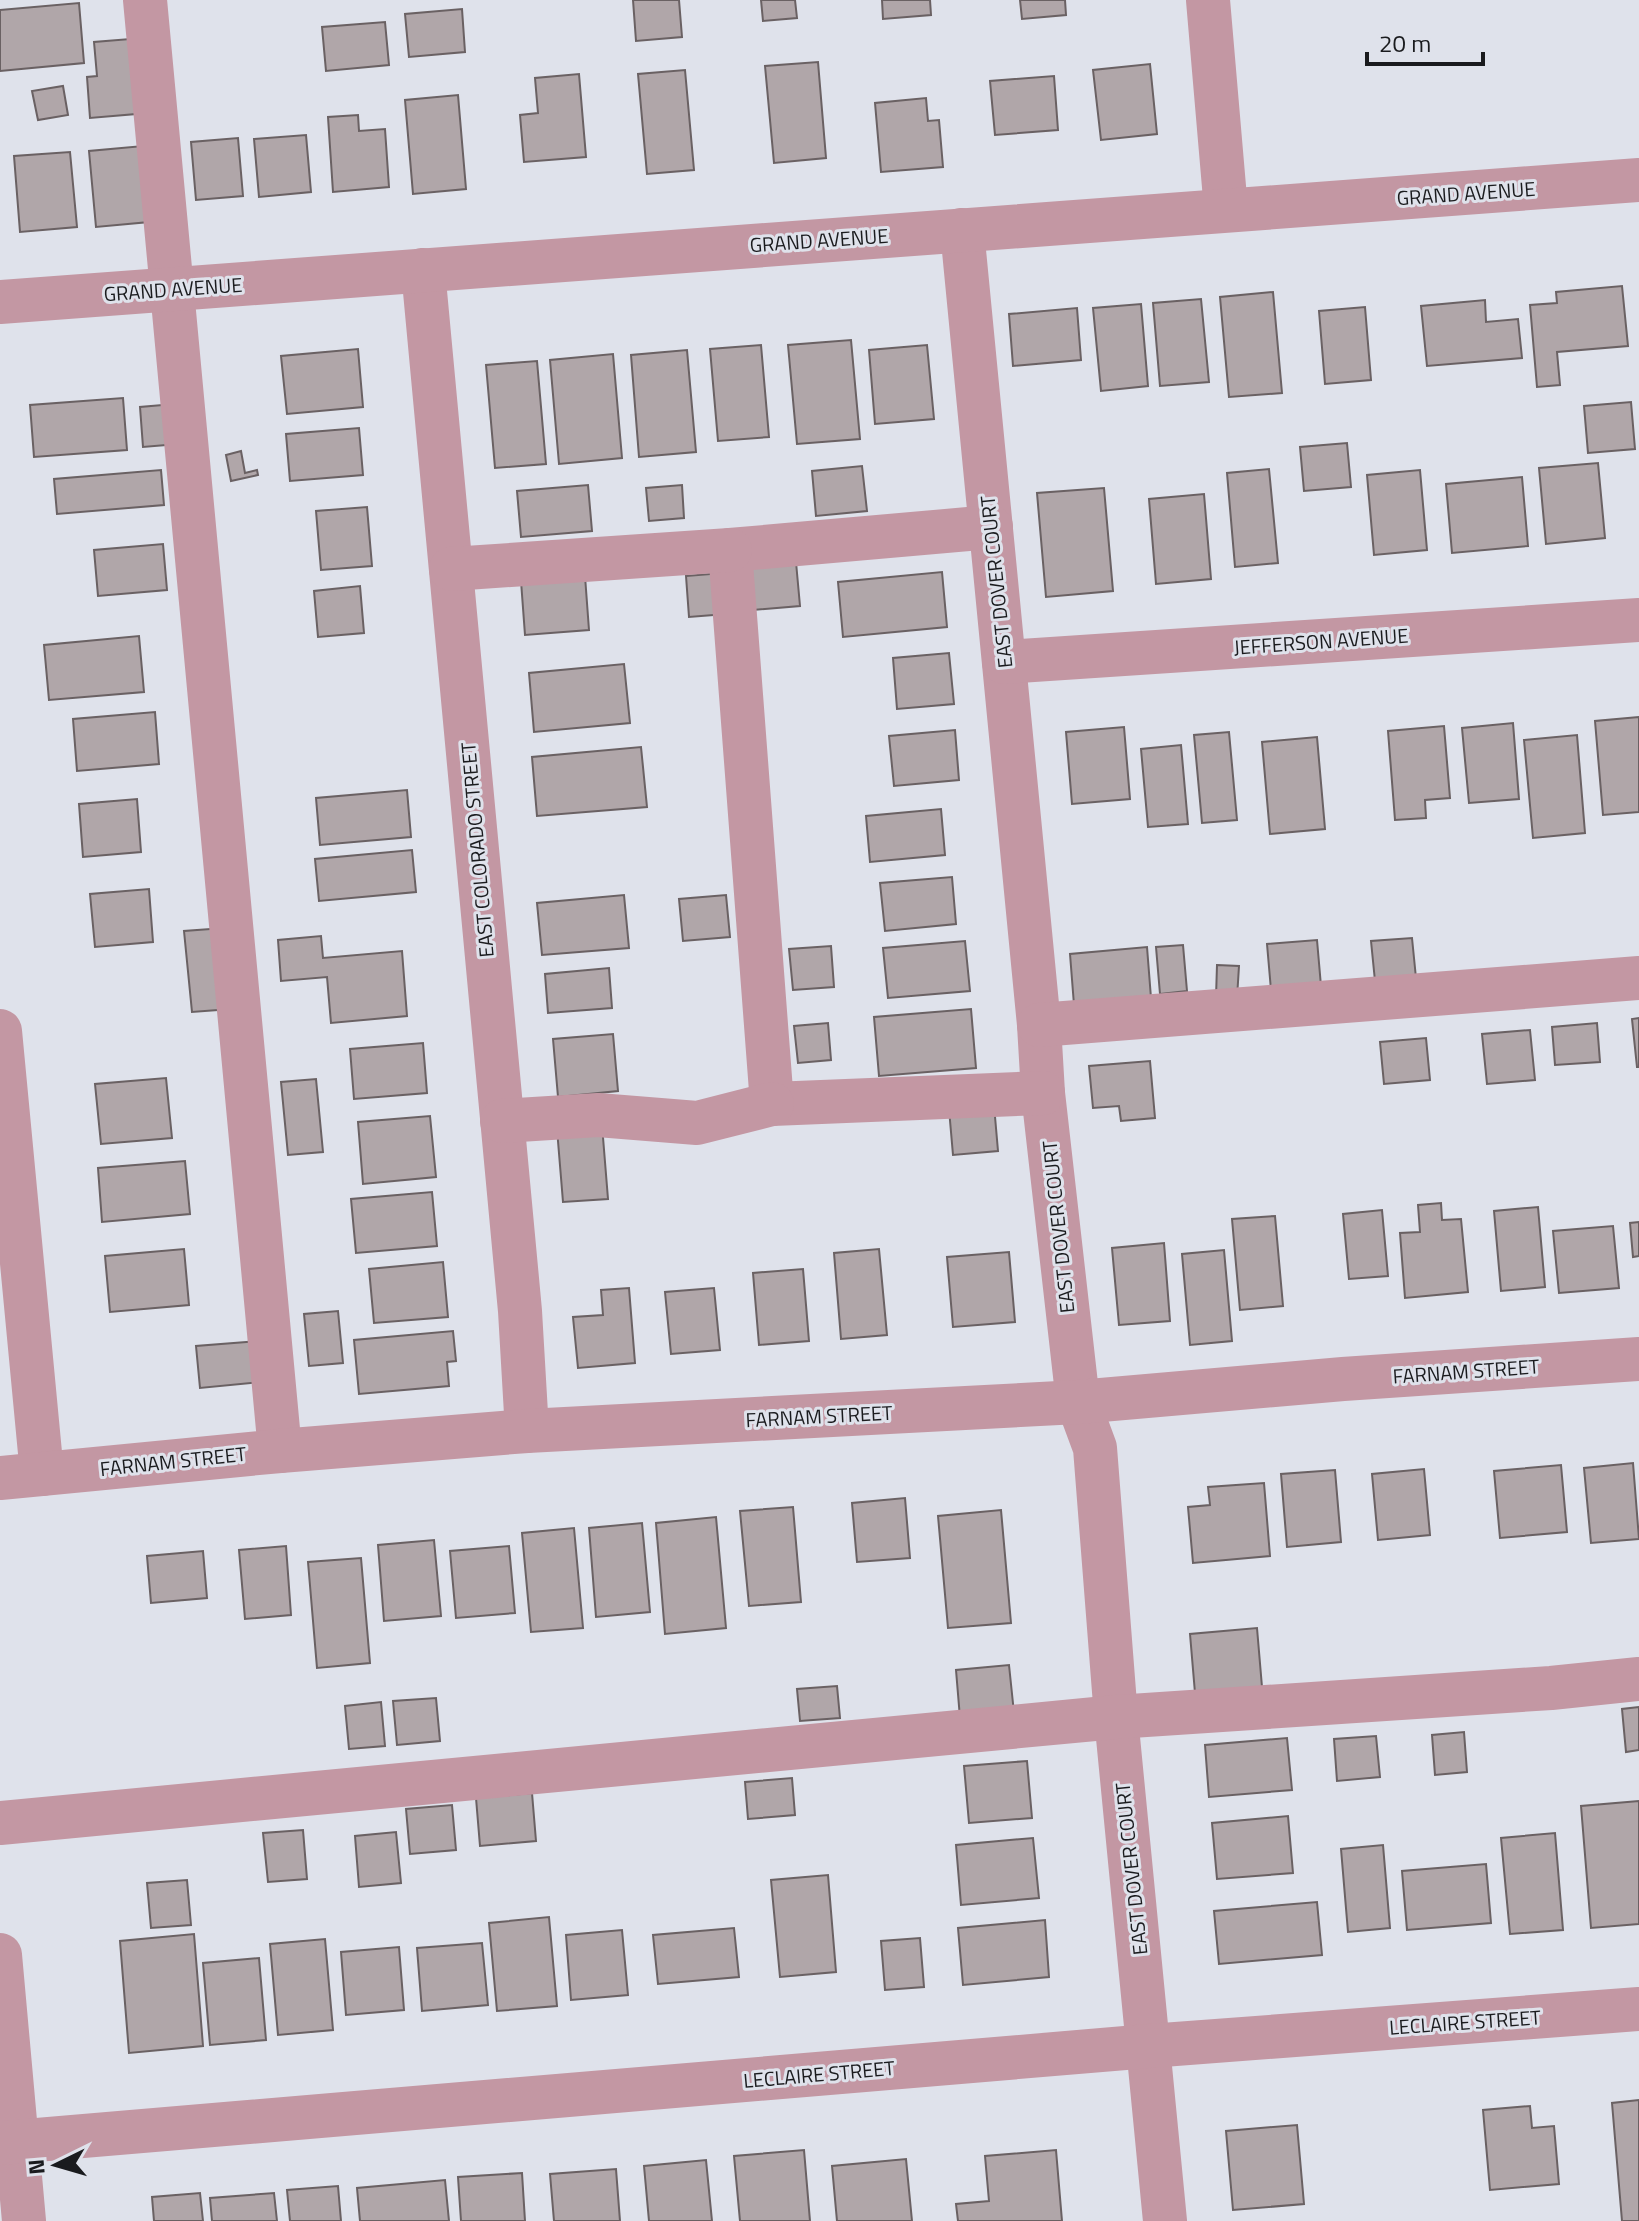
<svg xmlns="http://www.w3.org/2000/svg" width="1639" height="2221" font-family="'Titillium Web',sans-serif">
<rect width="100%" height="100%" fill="#dfe2eb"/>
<g fill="#b0a6a9" stroke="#6a6163" stroke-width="2">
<path d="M633,0H679L682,37L636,41Z"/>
<path d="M761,0H795L797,18L763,21Z"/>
<path d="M882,0H930L931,15L883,19Z"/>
<path d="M1020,0H1065L1066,15L1022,19Z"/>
<path d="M79,3L84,63L0,71V10Z"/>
<path d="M462,9L465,52L409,57L405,14Z"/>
<path d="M385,22L389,65L326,71L322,27Z"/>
<path d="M130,39L136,114L90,118L87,77L97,76L94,42Z"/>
<path d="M818,62L826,158L774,163L765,66Z"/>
<path d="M1150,64L1157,134L1101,140L1093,70Z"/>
<path d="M685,70L694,170L647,174L638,74Z"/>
<path d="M579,74L586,157L524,162L520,115L538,113L535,78Z"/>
<path d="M1054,76L1058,130L995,135L990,81Z"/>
<path d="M63,86L68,115L38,120L32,91Z"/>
<path d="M458,95L466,189L413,194L405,100Z"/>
<path d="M926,98L928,121L939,120L943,167L881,172L875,103Z"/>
<path d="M358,115L359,131L385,129L389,187L333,192L328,117Z"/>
<path d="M306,135L311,192L259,197L254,139Z"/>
<path d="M238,138L243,196L196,200L191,142Z"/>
<path d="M143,146L149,222L96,227L89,151Z"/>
<path d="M70,152L77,227L20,232L14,156Z"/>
<path d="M1622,286L1628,346L1557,352L1560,385L1537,387L1530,305L1557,303L1556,292Z"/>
<path d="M1273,292L1282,393L1229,397L1220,297Z"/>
<path d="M1201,299L1209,382L1160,386L1153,303Z"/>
<path d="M1485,300L1486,322L1518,319L1522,358L1427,366L1421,306Z"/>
<path d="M1141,304L1148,386L1101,391L1093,308Z"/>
<path d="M1365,307L1371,380L1325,384L1319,311Z"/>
<path d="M1077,308L1081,360L1013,366L1009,314Z"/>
<path d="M851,340L860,439L797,444L788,345Z"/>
<path d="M761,345L769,437L718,441L710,349Z"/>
<path d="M927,345L934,419L875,424L869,350Z"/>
<path d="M358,349L363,407L287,414L281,356Z"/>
<path d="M687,350L696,452L639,457L631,355Z"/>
<path d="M613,354L622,458L559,464L550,360Z"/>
<path d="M537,361L546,464L495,468L486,365Z"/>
<path d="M123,398L127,450L34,457L30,405Z"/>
<path d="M1631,402L1635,449L1588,453L1584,406Z"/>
<path d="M174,404L178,444L143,447L140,407Z"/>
<path d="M359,428L363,475L290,481L286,434Z"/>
<path d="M1347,443L1351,487L1304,491L1300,447Z"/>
<path d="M241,451L245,473L257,470L258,475L231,481L226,455Z"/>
<path d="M1598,463L1605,538L1546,544L1539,468Z"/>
<path d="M862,466L867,511L816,516L812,471Z"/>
<path d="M1269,469L1278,563L1235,567L1227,473Z"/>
<path d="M161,470L164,505L57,514L54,479Z"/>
<path d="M1420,470L1427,550L1374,555L1367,475Z"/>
<path d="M1522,477L1528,546L1452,553L1446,484Z"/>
<path d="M588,485L592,531L521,537L517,491Z"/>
<path d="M682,485L684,518L649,521L646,488Z"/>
<path d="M1104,488L1113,591L1046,597L1037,493Z"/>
<path d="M1204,494L1211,579L1156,584L1149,499Z"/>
<path d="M367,507L372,566L321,570L316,511Z"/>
<path d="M163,544L167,590L98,596L94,550Z"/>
<path d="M796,562L800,606L753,610L749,566Z"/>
<path d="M942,572L947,627L843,637L838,582Z"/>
<path d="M723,573L726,614L689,617L686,576Z"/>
<path d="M585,576L589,630L525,635L521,581Z"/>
<path d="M360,586L364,633L318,637L314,591Z"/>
<path d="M139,636L144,692L49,700L44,645Z"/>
<path d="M949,653L954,704L897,709L893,658Z"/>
<path d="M624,664L630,723L534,732L529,673Z"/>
<path d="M155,712L159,764L77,771L73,719Z"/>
<path d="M1639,717V812L1603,815L1595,721Z"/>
<path d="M1513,723L1519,799L1469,803L1462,728Z"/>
<path d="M1444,726L1450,798L1425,800L1426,818L1395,820L1388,731Z"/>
<path d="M1124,727L1130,799L1072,804L1066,732Z"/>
<path d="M955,730L959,780L894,786L889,736Z"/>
<path d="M1229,732L1237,820L1202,823L1194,735Z"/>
<path d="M1577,735L1585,833L1533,838L1524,740Z"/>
<path d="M1317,737L1325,829L1270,834L1262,742Z"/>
<path d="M1181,745L1188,824L1148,827L1141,749Z"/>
<path d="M641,747L647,807L537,816L532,757Z"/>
<path d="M407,790L411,837L320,845L316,798Z"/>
<path d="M137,799L141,852L83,857L79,804Z"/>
<path d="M941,809L945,855L870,862L866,816Z"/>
<path d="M412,850L416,892L319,901L315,859Z"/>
<path d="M952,877L956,924L885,931L880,883Z"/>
<path d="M149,889L153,942L95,947L90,894Z"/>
<path d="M624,895L629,948L542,955L537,903Z"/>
<path d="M726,895L730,937L683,941L679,899Z"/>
<path d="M224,928L231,1009L192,1012L184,931Z"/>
<path d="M321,936L323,958L402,951L407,1016L331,1023L327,977L281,981L278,940Z"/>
<path d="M1412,938L1416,978L1375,981L1371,941Z"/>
<path d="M1317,940L1321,986L1271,990L1267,944Z"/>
<path d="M965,941L970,991L888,998L883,948Z"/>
<path d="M1183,945L1187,991L1160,994L1156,947Z"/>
<path d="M831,946L834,987L793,990L789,949Z"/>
<path d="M1147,947L1151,998L1074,1005L1070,954Z"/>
<path d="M1217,965L1239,966L1237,998L1216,997Z"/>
<path d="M609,968L612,1008L548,1013L545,974Z"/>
<path d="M971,1009L976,1068L879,1076L874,1017Z"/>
<path d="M1639,1018V1067H1637L1632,1019Z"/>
<path d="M828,1023L831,1060L798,1063L794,1026Z"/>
<path d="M1597,1023L1600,1062L1555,1065L1552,1027Z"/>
<path d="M1530,1030L1535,1080L1487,1084L1482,1034Z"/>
<path d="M613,1034L618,1091L558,1097L553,1039Z"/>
<path d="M1426,1038L1430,1080L1384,1084L1380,1042Z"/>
<path d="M423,1043L427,1093L354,1099L350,1049Z"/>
<path d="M1150,1061L1155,1118L1121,1121L1119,1106L1093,1108L1089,1066Z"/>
<path d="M166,1078L172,1138L101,1144L95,1084Z"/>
<path d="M316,1079L323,1152L288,1155L281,1082Z"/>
<path d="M994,1105L998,1151L953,1155L949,1109Z"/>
<path d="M430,1116L436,1177L363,1184L358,1122Z"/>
<path d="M602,1125L608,1199L563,1202L557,1129Z"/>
<path d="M185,1161L190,1214L102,1222L98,1168Z"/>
<path d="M432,1192L437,1246L356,1253L351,1199Z"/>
<path d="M1441,1203L1442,1220L1461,1219L1468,1292L1405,1298L1400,1233L1420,1232L1418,1205Z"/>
<path d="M1538,1207L1545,1287L1501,1291L1494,1211Z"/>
<path d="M1382,1210L1388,1276L1349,1279L1343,1214Z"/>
<path d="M1275,1216L1283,1306L1240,1310L1232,1219Z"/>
<path d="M1639,1222V1256L1633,1257L1630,1223Z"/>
<path d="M1613,1226L1619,1288L1559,1293L1553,1231Z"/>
<path d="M1164,1243L1170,1321L1119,1325L1112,1248Z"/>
<path d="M184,1249L189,1305L110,1312L105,1256Z"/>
<path d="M879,1249L887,1335L841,1339L834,1253Z"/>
<path d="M1224,1250L1232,1341L1190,1345L1182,1254Z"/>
<path d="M1009,1252L1015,1322L953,1327L947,1257Z"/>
<path d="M443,1262L448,1317L374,1323L369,1269Z"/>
<path d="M803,1269L809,1341L759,1345L753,1273Z"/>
<path d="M629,1288L635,1363L578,1368L573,1317L603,1315L601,1290Z"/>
<path d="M714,1288L720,1350L671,1354L665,1292Z"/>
<path d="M338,1311L343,1363L309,1366L304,1314Z"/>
<path d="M453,1331L456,1361L447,1362L449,1386L359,1394L354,1340Z"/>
<path d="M258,1341L261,1382L200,1388L196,1346Z"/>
<path d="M1633,1463L1639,1539L1591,1543L1584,1468Z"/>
<path d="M1561,1465L1567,1532L1500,1538L1494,1471Z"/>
<path d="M1424,1469L1430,1535L1378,1540L1372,1474Z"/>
<path d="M1335,1470L1341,1542L1287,1547L1281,1474Z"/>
<path d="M1264,1483L1270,1556L1193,1563L1188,1507L1210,1505L1208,1487Z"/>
<path d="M905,1498L910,1558L857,1562L852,1503Z"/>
<path d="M793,1507L801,1602L749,1606L740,1511Z"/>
<path d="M1001,1510L1011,1623L948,1628L938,1516Z"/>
<path d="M716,1517L726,1628L665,1634L656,1523Z"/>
<path d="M642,1523L650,1612L596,1617L589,1528Z"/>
<path d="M574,1528L583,1628L531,1632L522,1533Z"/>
<path d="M434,1540L441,1616L384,1621L378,1545Z"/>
<path d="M286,1546L291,1615L245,1619L239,1550Z"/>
<path d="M509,1546L515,1613L456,1618L450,1551Z"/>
<path d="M203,1551L207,1598L151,1603L147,1556Z"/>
<path d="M361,1558L370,1663L317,1668L308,1562Z"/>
<path d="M1257,1628L1262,1687L1195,1693L1190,1634Z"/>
<path d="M1009,1665L1014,1713L960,1718L956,1670Z"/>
<path d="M837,1686L840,1718L800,1721L797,1689Z"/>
<path d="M436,1698L440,1741L397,1745L393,1701Z"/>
<path d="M381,1702L385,1746L349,1749L345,1706Z"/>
<path d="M1639,1707V1750L1626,1752L1622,1709Z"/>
<path d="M1464,1732L1467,1772L1435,1775L1432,1735Z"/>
<path d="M1376,1736L1380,1777L1337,1781L1334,1739Z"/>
<path d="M1287,1738L1292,1790L1209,1797L1205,1745Z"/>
<path d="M1027,1761L1032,1818L969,1823L964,1766Z"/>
<path d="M792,1778L795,1815L748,1819L745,1782Z"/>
<path d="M532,1793L536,1841L480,1846L476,1798Z"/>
<path d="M1639,1801V1924L1591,1928L1581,1806Z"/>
<path d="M452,1805L456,1850L410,1854L406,1809Z"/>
<path d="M1288,1816L1293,1873L1217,1879L1212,1823Z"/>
<path d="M303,1830L307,1879L268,1882L263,1833Z"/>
<path d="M396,1832L401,1883L359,1887L355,1836Z"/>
<path d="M1555,1833L1563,1930L1510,1934L1501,1838Z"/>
<path d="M1033,1838L1039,1898L961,1905L956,1845Z"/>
<path d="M1383,1845L1390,1928L1348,1932L1341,1849Z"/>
<path d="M1486,1864L1491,1923L1407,1930L1402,1871Z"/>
<path d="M828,1875L836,1972L780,1977L771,1880Z"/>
<path d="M187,1880L191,1925L151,1928L147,1883Z"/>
<path d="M1317,1902L1322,1955L1219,1964L1214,1911Z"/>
<path d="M549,1917L557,2006L497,2011L489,1923Z"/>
<path d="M1045,1920L1049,1977L963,1985L958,1928Z"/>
<path d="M734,1928L739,1977L658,1984L653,1935Z"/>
<path d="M622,1930L628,1995L571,2000L566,1935Z"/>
<path d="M194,1934L203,2046L129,2053L120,1941Z"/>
<path d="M920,1938L924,1987L885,1990L881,1941Z"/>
<path d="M325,1939L333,2030L278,2035L270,1944Z"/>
<path d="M482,1943L488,2005L422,2011L417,1948Z"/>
<path d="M399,1947L404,2010L346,2015L341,1952Z"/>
<path d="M259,1958L266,2040L210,2045L203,1963Z"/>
<path d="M1639,2100V2221H1622L1612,2103Z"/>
<path d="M1530,2106L1532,2128L1554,2126L1559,2184L1490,2190L1483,2110Z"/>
<path d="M1297,2125L1304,2204L1233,2210L1226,2131Z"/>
<path d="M804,2150L810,2221H740L734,2156Z"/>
<path d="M1056,2150L1062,2221H958L956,2204L989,2201L985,2156Z"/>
<path d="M906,2159L912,2221H837L832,2166Z"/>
<path d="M706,2160L712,2221H649L644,2166Z"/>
<path d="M616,2169L620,2221H554L550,2174Z"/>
<path d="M522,2173L525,2221H461L458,2177Z"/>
<path d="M445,2180L449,2221H360L357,2188Z"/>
<path d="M338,2186L341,2221H290L287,2190Z"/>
<path d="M200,2193L203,2221H154L152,2197Z"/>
<path d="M274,2193L277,2221H212L210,2198Z"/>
</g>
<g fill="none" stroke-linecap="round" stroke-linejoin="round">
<g stroke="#c397a3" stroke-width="44">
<path d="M145,0L280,1451"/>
<path d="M1208,0L1226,210"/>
<path d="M962,230L1039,1025L1043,1093L1078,1402L1095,1448L1116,1717L1165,2221"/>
<path d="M423,270L520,1311L527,1431"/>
<path d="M0,302L1639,180"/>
<path d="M991,527L730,550L772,1104L1043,1093"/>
<path d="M451,569L730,550"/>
<path d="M1004,662L1639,620"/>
<path d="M1039,1025L1639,978"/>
<path d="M0,1031L42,1474"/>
<path d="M502,1121L598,1115L697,1123L772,1104"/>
<path d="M0,1478L280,1451L527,1431L1078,1402L1343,1379L1639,1359"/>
<path d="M0,1823L1116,1717L1551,1688L1639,1679"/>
<path d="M0,1955L24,2221"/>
<path d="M0,2143L1149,2046L1639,2009"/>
</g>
</g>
<g text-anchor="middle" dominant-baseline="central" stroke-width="6" stroke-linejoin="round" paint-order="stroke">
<g font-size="20" fill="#1a1b1e" stroke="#dfe2eb">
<text transform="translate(1466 193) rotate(-4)">GRAND AVENUE</text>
<text transform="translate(819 240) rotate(-4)">GRAND AVENUE</text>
<text transform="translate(173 289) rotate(-4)">GRAND AVENUE</text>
<text transform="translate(996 582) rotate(-96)">EAST DOVER COURT</text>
<text transform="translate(1321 641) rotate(-4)">JEFFERSON AVENUE</text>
<text transform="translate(477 850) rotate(-95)">EAST COLORADO STREET</text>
<text transform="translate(1058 1227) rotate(-96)">EAST DOVER COURT</text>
<text transform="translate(1466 1371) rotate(-4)">FARNAM STREET</text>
<text transform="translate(819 1416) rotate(-3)">FARNAM STREET</text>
<text transform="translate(173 1461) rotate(-6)">FARNAM STREET</text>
<text transform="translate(1131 1869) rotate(-96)">EAST DOVER COURT</text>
<text transform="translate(1465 2022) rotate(-4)">LECLAIRE STREET</text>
<text transform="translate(819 2074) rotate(-5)">LECLAIRE STREET</text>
</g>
</g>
<g transform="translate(56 2165) rotate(265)" stroke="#dfe2eb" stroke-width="6" paint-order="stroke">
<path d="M0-6L14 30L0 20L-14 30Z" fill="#1a1b1e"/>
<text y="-12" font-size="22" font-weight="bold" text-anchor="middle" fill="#1a1b1e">N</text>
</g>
<path d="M1367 52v12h116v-12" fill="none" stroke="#1a1b1e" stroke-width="4"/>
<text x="1379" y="52" font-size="24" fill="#1a1b1e" stroke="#dfe2eb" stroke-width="6" paint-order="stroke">20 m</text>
</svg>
